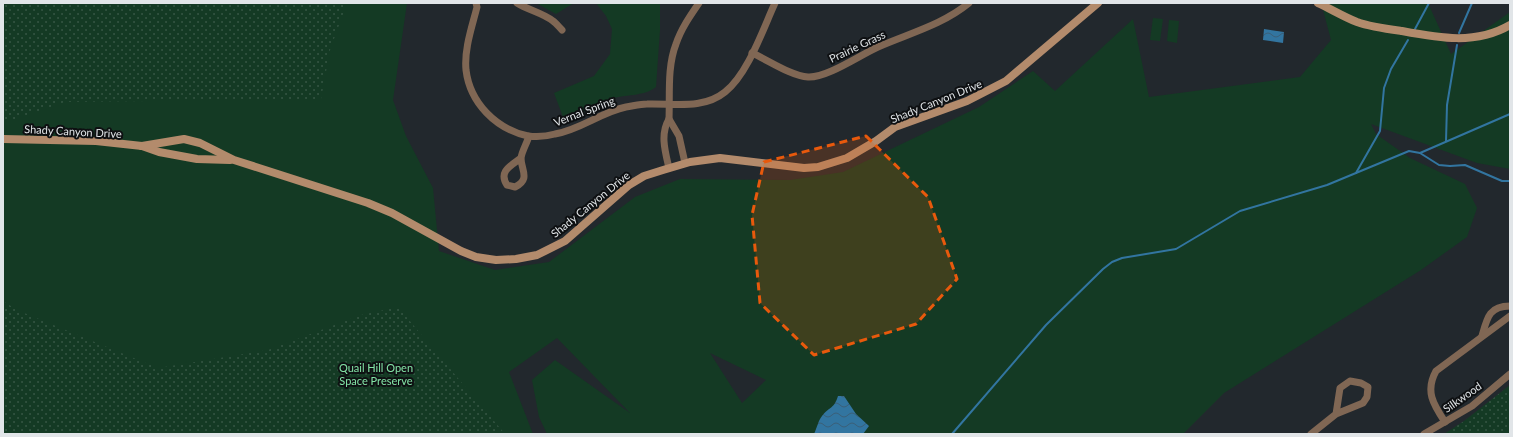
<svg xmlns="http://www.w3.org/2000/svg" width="1513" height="437" font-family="Lato,sans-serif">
<defs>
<pattern id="park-dots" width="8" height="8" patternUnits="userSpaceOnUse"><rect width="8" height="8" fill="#143a24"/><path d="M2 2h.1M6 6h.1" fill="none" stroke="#365644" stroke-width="1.8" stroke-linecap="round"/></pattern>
<pattern id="water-waves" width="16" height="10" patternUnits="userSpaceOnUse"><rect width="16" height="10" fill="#3275a0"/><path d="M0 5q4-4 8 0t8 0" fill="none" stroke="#3a5f78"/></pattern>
</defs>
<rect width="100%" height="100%" fill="#22282d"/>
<g fill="#143a24" fill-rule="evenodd">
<path d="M3,3H407L393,100L406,136L433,188L439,251L495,270L549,262L635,197L680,179L790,180L843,172L979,107L1033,71L1055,91L1133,19L1149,97L1300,77L1331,40L1322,6L1316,3H1428L1451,54L1510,12V169L1477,163L1371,124L1376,134L1410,158L1465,184L1477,208L1467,237L1421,270L1224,393L1183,434H547L539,417L532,380L555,360L630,413L557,338L509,372L533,434H3ZM710,353L766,380L742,403Z"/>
<path d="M536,3H574L556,14Z"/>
<path d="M596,3H660V30L656,87C643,97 625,94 610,99C593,105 582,117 563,117L554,93L594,76L610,54L612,29L606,16Z"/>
<path d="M1153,18L1163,19L1160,41L1150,40Z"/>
<path d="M1169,20L1179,21L1177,43L1167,41Z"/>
</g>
<g fill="url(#park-dots)">
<path d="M3,3H347L330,50L321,99L65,102L3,123Z"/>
<path d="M3,301L17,310L158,368L268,350L361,315L398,307L505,434H3Z"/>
<path d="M1510,385V434H1444L1464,421Z"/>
</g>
<g fill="url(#water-waves)">
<path d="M1264,29L1284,32L1283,43L1263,40Z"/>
<path d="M838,396H844L856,414L869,426L863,434H814C817,428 818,421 822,416C830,406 834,409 838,396Z"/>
</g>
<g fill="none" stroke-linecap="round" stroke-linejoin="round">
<g stroke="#3275a0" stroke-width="2">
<path d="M1415,29L1429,3"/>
<path d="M1459,33L1472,3"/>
<path d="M1446,141L1447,105L1457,45"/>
<path d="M1420,153L1510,114"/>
<path d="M1356,173L1380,131L1384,88L1391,69L1408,40"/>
<path d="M952,434L1046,325L1103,269L1112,262L1122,258L1176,249L1240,211L1327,185L1409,151L1420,153L1439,165L1450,166L1465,165L1502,181H1510"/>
</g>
<g stroke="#806754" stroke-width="7">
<path d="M476,3L477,7C472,27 464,49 466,70C470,103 496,129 528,136C536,137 548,136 555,134C580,130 601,112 626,107C633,106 640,104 647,104C673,103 703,110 725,92C748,74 763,29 775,3"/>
<path d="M517,3C528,10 543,13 553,21C556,23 559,27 562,30"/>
<path d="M752,53C768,60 791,76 808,77C827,78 860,55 878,47C910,33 942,25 969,3"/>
<path d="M669,119L679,136L685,163"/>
<path d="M521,158C511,166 498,171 507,185L515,187C531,179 521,170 521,158C522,151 527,143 529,136"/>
<path d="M669,168C665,151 660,134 669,119C670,95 667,67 676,44C681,29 690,16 699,3"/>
<path d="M1482,336C1487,318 1489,306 1510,306"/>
<path d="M1445,422C1433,404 1425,391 1436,371L1510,316"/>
<path d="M1311,434L1336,414L1363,403L1367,397L1368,387L1361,383L1350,381L1340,388L1336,414"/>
<path d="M1424,434L1472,406L1510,374"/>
</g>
<g stroke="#b38b6c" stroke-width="8">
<path d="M1318,3C1331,9 1344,17 1357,22C1371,27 1387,29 1402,31C1439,38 1476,45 1510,25"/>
<path d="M3,139L96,141L142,146L159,152L197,159L230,160"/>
<path d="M142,146L184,139L200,143L234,160L368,203L392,213L461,251L476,257L496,260L516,259L537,255L565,241L629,185L644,176L663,170L690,162L720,158L804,168L818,167L847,158L876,141L895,127L967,101L1006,81L1098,3"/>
</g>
</g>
<path fill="#e8590c" fill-opacity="0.2" stroke="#e8590c" stroke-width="3" stroke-dasharray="8 5" stroke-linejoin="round" d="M866,136L928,197L957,279L916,324L814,355L760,303L752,215L764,162Z"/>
<g text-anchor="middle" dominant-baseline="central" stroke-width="4" stroke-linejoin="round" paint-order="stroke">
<g font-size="11" fill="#e1e5e8" stroke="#0e1012">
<text transform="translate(857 46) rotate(-25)">Prairie Grass</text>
<text transform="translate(936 101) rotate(-22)">Shady Canyon Drive</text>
<text transform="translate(584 111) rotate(-21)">Vernal Spring</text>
<text transform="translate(73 131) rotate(3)">Shady Canyon Drive</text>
<text transform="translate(590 204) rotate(-39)">Shady Canyon Drive</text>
<text transform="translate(1462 397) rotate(-35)">Silkwood</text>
</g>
<g font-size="11" fill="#83e3a6" stroke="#0e1012">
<text x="376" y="367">Quail Hill Open<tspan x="376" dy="13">Space Preserve</tspan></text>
</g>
</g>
<rect width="1513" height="437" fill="none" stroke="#e1e5e8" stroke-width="8"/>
</svg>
